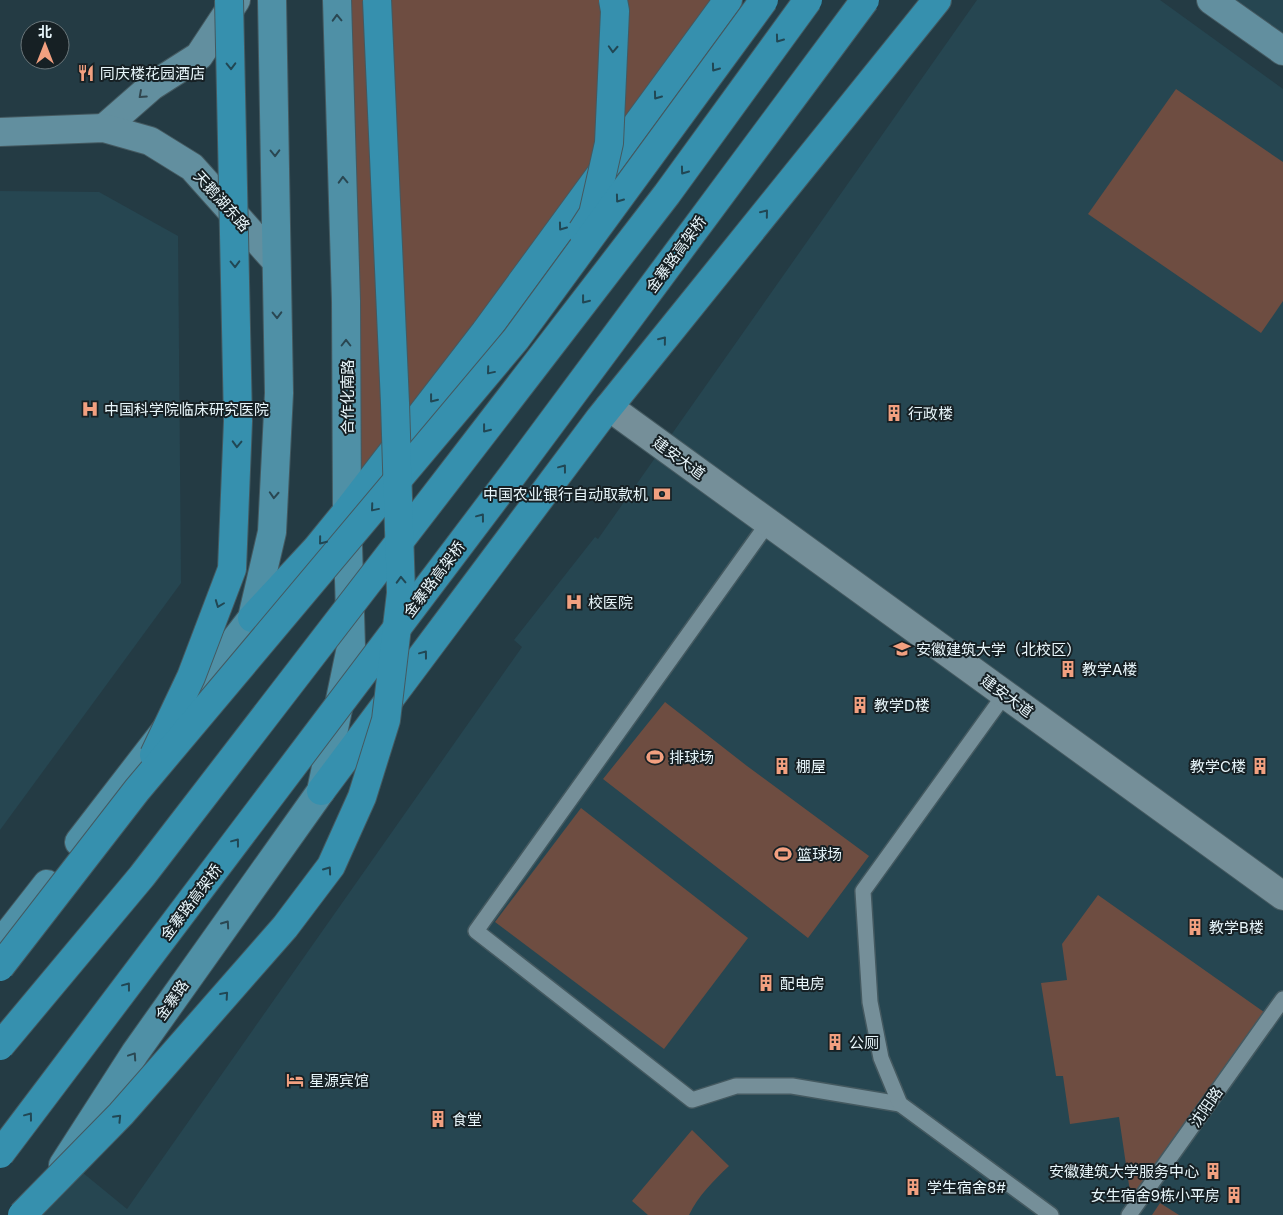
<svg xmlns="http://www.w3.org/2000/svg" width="1283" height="1215" font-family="Inter,'Noto Sans SC',sans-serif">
<rect width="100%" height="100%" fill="#243b44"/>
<g fill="#264651">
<path d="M977,0H1160L1283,89V1215H31L66,1159L127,1209L522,647L514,640L595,537L598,539Z"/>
<path d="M1211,0H1283V35Z"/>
<path d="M0,191L99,192L178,236L181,583L0,830Z"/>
</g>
<g fill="#6e4d41">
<path d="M337,0H728L347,511Z"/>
<path d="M1176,89L1283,162V301L1261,333L1088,214Z"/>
<path d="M665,702L747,766L869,856L808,938L603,779Z"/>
<path d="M581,808L748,938L664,1049L495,922Z"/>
<path d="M1098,895L1271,1017L1147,1190L1130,1192L1119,1117L1070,1124L1063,1076H1056L1041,983L1067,980L1062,944Z"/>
<path d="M692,1130L729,1166C714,1180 698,1196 689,1215H648L632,1201Z"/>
<path d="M1160,1203L1179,1215H1152Z"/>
</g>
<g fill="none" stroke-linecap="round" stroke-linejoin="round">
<g stroke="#445960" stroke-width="18">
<g id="lane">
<path d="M768,523L476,931L692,1100L736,1086H792L900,1104"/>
<path d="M1005,694L863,891L870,1002L881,1058L900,1104L1051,1215"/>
<path d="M1129,1215L1283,999"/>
</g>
</g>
<g stroke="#445960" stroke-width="30">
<path id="street" d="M609,407L1283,896"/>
</g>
<g stroke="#445960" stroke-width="30">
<g id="secondary">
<path d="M1211,0L1283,51"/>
<path d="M104,128L152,86L199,56L236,0"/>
<path d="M0,132L104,128L150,141L192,167L276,261"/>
</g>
</g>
<g stroke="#445960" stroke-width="30">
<g id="primary">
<path d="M79,842L252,618L272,532L279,393L272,0"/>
<path d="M0,944L47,884"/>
<path d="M63,1165L135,1053L321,791L351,647L347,511L346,301L337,0"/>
</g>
</g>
<g stroke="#445960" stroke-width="30">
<g id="highway">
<path d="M252,618L316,549L347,511L485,332L728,0"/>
<path d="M321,791L600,418L937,0"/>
</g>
</g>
<use href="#lane" stroke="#758f99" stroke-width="15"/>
<use href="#street" stroke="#758f99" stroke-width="28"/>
<use href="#secondary" stroke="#628f9f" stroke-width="28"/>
<use href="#primary" stroke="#4f90a6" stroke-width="28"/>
<use href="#highway" stroke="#3690ae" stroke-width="28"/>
<g stroke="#445960" stroke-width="30" stroke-linecap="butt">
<g id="highway-bridge">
<path d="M582,231L593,214L609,143L615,11L613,0"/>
<path d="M154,755L191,677L232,569L238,421L229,0"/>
<path d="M0,967L137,790L516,339L764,0"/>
<path d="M0,1046L142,876L667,194L808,0"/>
<path d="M0,1154L514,473L865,0"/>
<path d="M22,1215L121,1114L285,927L331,866L362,797L386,720L401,593L395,403L377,0"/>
</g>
</g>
<use href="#highway-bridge" stroke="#3690ae" stroke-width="28"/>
</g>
<defs><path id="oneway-chevron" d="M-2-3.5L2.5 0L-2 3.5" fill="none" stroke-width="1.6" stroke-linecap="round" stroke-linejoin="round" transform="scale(1.25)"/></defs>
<g stroke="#2a4752">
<use href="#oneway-chevron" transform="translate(337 18) rotate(-92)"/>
<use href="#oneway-chevron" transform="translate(275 153) rotate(89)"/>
<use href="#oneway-chevron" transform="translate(343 180) rotate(-92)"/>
<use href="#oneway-chevron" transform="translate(277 315) rotate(89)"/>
<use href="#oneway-chevron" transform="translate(346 343) rotate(-90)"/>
<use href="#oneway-chevron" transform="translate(274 495) rotate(93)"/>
<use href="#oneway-chevron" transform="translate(226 924) rotate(-55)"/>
<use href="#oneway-chevron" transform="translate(133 1056) rotate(-56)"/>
</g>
<g stroke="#214754">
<use href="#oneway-chevron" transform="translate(779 39) rotate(126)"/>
<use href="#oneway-chevron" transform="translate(613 49) rotate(93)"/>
<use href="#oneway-chevron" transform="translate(231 66) rotate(89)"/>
<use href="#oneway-chevron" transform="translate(715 68) rotate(126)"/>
<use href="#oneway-chevron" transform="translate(657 96) rotate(126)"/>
<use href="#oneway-chevron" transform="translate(684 171) rotate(126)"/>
<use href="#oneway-chevron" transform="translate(619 199) rotate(126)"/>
<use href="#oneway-chevron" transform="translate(765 213) rotate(-51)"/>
<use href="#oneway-chevron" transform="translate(562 227) rotate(126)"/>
<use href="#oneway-chevron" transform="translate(235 264) rotate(89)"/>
<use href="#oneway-chevron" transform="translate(585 300) rotate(128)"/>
<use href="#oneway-chevron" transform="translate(663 340) rotate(-51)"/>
<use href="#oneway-chevron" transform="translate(490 371) rotate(130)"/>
<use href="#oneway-chevron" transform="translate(433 399) rotate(128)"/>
<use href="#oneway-chevron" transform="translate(486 429) rotate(128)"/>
<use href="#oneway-chevron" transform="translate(237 444) rotate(92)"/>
<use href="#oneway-chevron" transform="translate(563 468) rotate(-53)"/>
<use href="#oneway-chevron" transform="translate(374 508) rotate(130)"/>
<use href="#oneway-chevron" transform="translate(481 517) rotate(-53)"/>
<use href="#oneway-chevron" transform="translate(322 541) rotate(129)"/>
<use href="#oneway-chevron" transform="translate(401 580) rotate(-92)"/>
<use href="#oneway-chevron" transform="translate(219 604) rotate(111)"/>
<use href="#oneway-chevron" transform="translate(424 654) rotate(-53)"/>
<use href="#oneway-chevron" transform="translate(236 842) rotate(-53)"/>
<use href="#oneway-chevron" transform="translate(328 870) rotate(-55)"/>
<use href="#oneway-chevron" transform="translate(127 986) rotate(-53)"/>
<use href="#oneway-chevron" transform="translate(225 995) rotate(-49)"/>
<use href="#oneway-chevron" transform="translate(29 1116) rotate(-53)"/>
<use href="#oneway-chevron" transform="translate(118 1118) rotate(-46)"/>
</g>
<use stroke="#31474f" href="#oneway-chevron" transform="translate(142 95) rotate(138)"/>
<defs>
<g id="restaurant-bare" transform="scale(1.35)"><path d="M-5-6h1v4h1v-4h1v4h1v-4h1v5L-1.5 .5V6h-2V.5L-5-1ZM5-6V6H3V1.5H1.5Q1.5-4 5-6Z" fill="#f2a080" stroke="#162024" stroke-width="2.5" paint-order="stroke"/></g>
<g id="hospital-bare" transform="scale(1.35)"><path d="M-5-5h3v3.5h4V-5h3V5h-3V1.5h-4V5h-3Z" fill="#f2a080" stroke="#162024" stroke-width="2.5" paint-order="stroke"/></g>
<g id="building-bare" transform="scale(1.35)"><path d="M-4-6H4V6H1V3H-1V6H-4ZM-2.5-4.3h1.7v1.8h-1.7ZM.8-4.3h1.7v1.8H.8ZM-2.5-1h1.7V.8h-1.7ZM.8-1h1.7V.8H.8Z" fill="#f2a080" stroke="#162024" stroke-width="2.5" paint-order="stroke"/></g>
<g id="bank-bare" transform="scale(1.35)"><path d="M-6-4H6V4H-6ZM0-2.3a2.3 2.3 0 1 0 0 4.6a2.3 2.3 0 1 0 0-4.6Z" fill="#f2a080" stroke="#162024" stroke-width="2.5" paint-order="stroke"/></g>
<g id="university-bare" transform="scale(1.35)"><path d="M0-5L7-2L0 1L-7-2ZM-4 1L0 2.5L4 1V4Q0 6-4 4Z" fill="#f2a080" stroke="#162024" stroke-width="2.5" paint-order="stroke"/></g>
<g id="stadium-bare" transform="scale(1.35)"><path d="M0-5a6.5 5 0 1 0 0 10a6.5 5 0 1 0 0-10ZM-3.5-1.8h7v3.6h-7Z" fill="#f2a080" stroke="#162024" stroke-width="2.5" paint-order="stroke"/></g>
<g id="hotel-bare" transform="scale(1.35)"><path d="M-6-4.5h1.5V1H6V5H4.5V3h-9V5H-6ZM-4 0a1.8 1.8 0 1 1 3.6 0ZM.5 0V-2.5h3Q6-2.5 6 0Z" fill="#f2a080" stroke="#162024" stroke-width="2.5" paint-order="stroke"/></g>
</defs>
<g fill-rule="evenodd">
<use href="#restaurant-bare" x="86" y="73"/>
<use href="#hospital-bare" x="90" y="409"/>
<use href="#building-bare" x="894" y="413"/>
<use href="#bank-bare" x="662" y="494"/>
<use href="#hospital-bare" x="574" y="602"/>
<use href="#university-bare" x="902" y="649"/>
<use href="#building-bare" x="1068" y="669"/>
<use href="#building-bare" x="860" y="705"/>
<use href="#stadium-bare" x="655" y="757"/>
<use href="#building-bare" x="782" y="766"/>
<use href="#building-bare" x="1260" y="766"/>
<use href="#stadium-bare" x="783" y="854"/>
<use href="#building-bare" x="1195" y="927"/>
<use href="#building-bare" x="766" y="983"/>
<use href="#building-bare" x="835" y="1042"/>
<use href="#hotel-bare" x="295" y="1080"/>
<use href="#building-bare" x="438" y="1119"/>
<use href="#building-bare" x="1213" y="1171"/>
<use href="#building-bare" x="913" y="1187"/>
<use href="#building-bare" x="1234" y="1195"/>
</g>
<g text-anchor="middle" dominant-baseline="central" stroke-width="4" stroke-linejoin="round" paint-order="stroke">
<g font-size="15" fill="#e8f6fb" stroke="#162024" text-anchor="start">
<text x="100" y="73">同庆楼花园酒店</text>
<text x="104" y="409">中国科学院临床研究医院</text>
<text x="908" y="413">行政楼</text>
<text x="648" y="494" text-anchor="end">中国农业银行自动取款机</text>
<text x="588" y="602">校医院</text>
<text x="916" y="649">安徽建筑大学（北校区）</text>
<text x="1082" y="669">教学A楼</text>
<text x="874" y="705">教学D楼</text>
<text x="669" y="757">排球场</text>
<text x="796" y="766">棚屋</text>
<text x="1246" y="766" text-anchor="end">教学C楼</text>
<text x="797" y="854">篮球场</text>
<text x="1209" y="927">教学B楼</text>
<text x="780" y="983">配电房</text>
<text x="849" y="1042">公厕</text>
<text x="309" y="1080">星源宾馆</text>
<text x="452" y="1119">食堂</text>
<text x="1199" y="1171" text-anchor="end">安徽建筑大学服务中心</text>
<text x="927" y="1187">学生宿舍8#</text>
<text x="1220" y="1195" text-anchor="end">女生宿舍9栋小平房</text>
</g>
<g font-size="15" fill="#e8f6fb" stroke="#162024">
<text transform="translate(222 201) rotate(48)">天鹅湖东路</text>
<text transform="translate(676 254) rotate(-54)">金寨路高架桥</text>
<text transform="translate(347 397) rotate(-90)">合作化南路</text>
<text transform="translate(679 458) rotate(36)">建安大道</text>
<text transform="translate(434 579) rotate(-53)">金寨路高架桥</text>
<text transform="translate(1007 696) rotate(36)">建安大道</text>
<text transform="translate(191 902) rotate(-53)">金寨路高架桥</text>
<text transform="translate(172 1000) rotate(-55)">金寨路</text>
<text transform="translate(1206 1107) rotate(-55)">沈阳路</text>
</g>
</g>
<g transform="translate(45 45)"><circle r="24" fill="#162024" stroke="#6a767a"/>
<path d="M0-4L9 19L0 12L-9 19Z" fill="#f2a080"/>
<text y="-8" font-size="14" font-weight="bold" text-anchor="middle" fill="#e8f6fb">北</text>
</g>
</svg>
